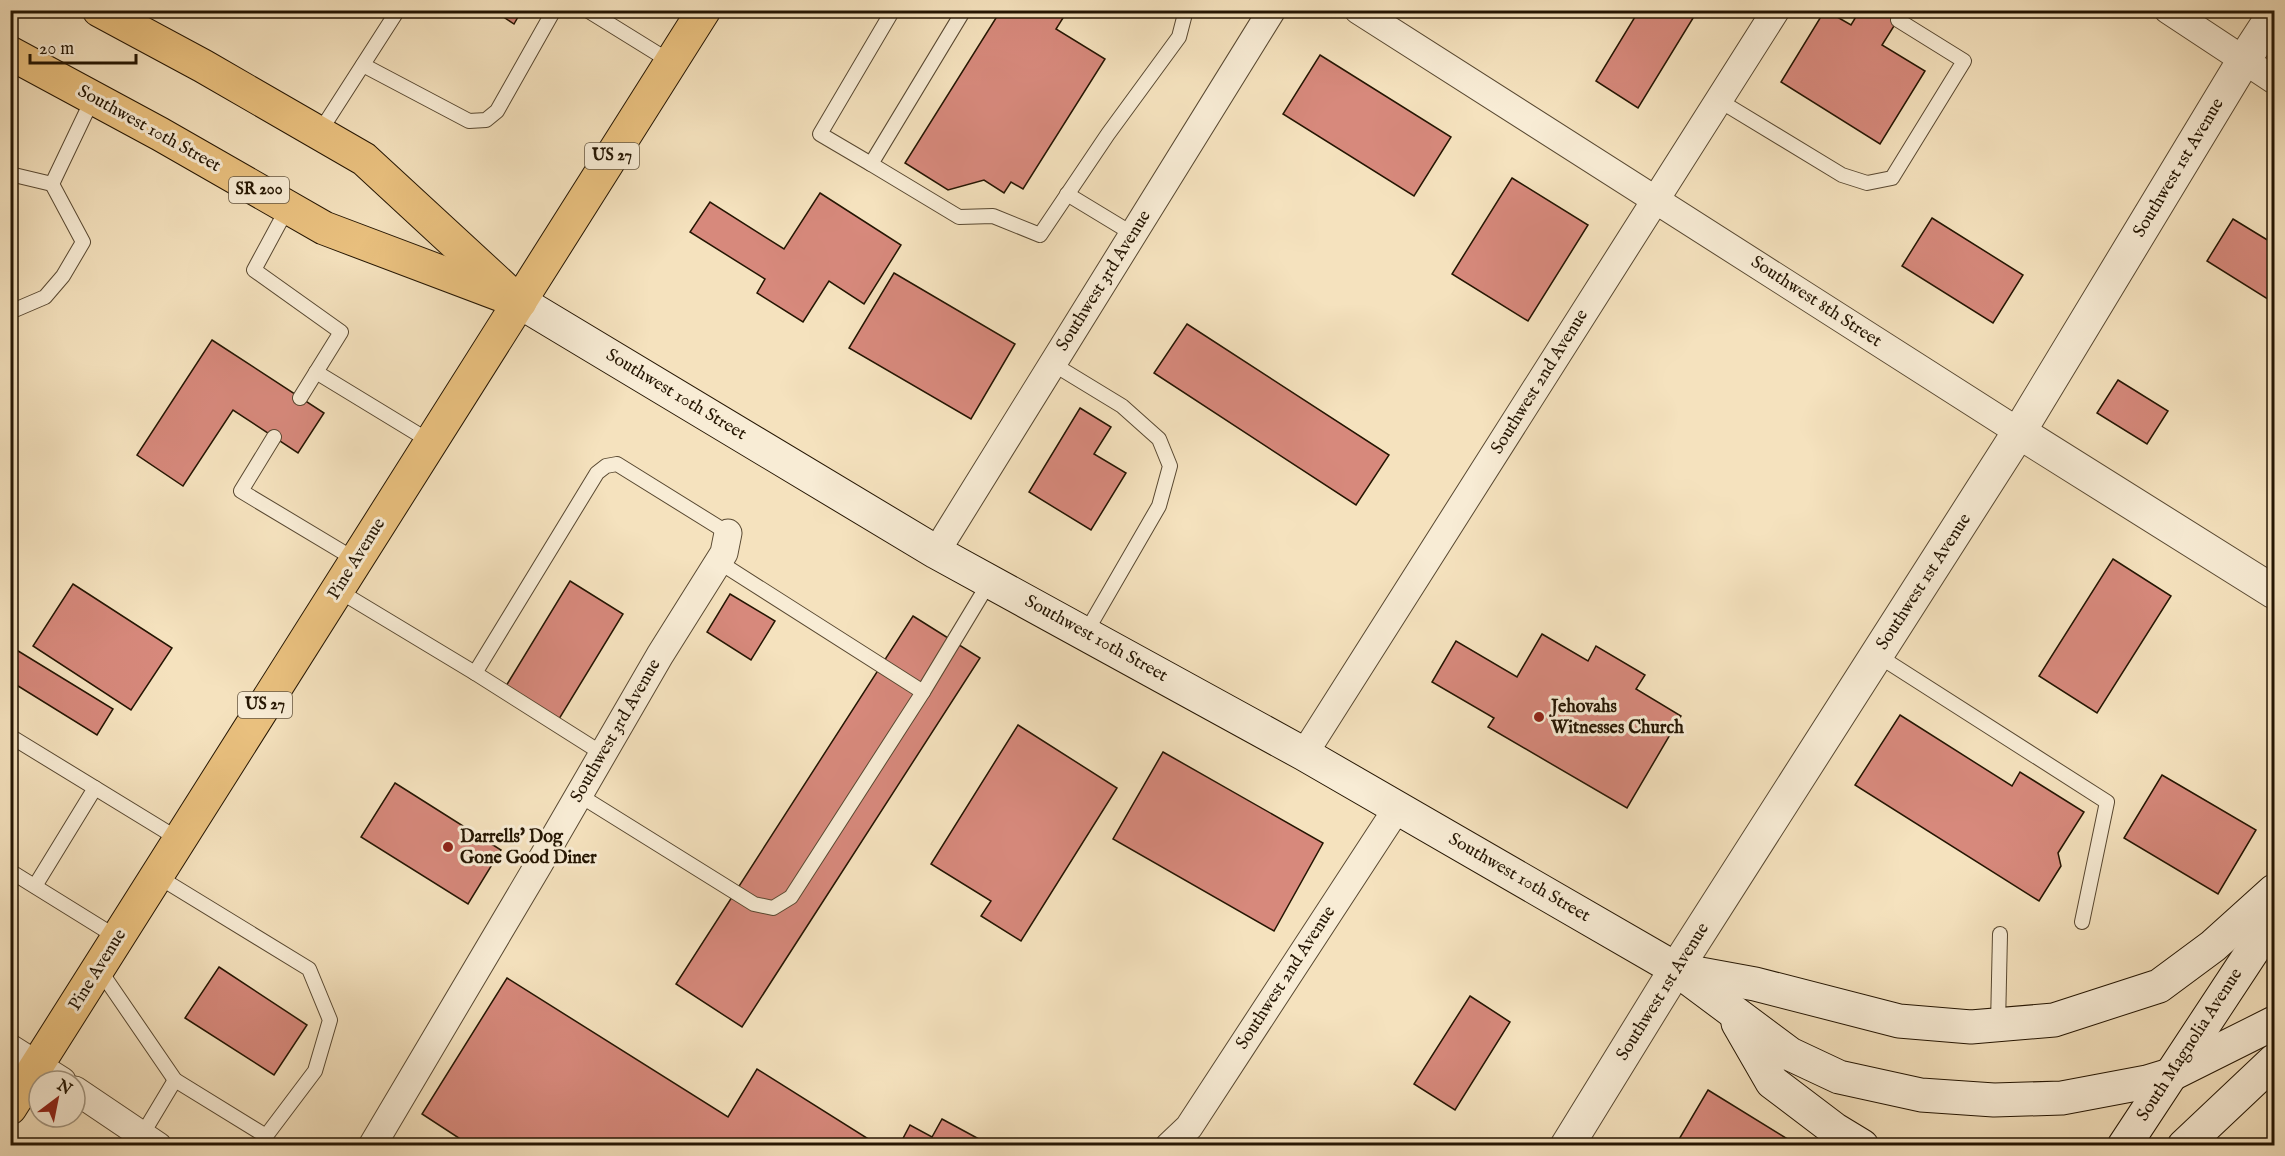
<svg xmlns="http://www.w3.org/2000/svg" width="2285" height="1156" font-family="'IM FELL English',serif">
<rect width="100%" height="100%" fill="#f5e2be"/>
<filter id="stains"><feTurbulence type="fractalNoise" baseFrequency=".00333" numOctaves="4"/><feColorMatrix values="0 0 0 0 .2 0 0 0 0 .09 0 0 0 0 .02 0 0 0 .5 -.17"/></filter>
<radialGradient id="worn" r=".72"><stop offset=".6" stop-color="#630" stop-opacity="0"/><stop offset="1" stop-color="#630" stop-opacity=".3"/></radialGradient>
<g fill="#d7897c" stroke="#241502" stroke-width="1.5">
<path d="M493,10H522L514,24Z"/>
<path d="M1001,10H1068L1056,29L1105,59L1023,189L1011,182L1004,193L984,180L948,190L905,163Z"/>
<path d="M1625,10H1698L1638,108L1596,81L1635,17Z"/>
<path d="M1825,10L1851,25L1860,10H1904L1882,45L1925,71L1880,144L1781,82Z"/>
<path d="M1320,55L1451,137L1414,196L1283,114Z"/>
<path d="M1512,178L1588,225L1528,321L1452,274Z"/>
<path d="M820,193L901,245L864,304L829,281L803,322L757,293L765,279L690,232L710,202L784,249Z"/>
<path d="M1932,218L2023,275L1993,323L1902,266Z"/>
<path d="M2233,219L2274,244V303L2207,261Z"/>
<path d="M894,273L1015,344L971,419L849,348Z"/>
<path d="M1187,324L1389,455L1356,505L1154,373Z"/>
<path d="M212,340L324,413L298,453L233,410L183,486L137,455Z"/>
<path d="M2118,380L2168,411L2147,444L2097,413Z"/>
<path d="M1080,408L1111,427L1094,454L1126,473L1091,530L1029,492Z"/>
<path d="M2113,559L2171,596L2097,713L2039,676Z"/>
<path d="M570,581L623,614L559,719L506,686Z"/>
<path d="M73,584L172,648L131,710L33,646Z"/>
<path d="M730,594L775,621L751,660L707,632Z"/>
<path d="M913,616L980,658L742,1027L676,984Z"/>
<path d="M1542,634L1588,661L1596,646L1645,675L1636,689L1681,716L1627,808L1488,727L1494,718L1432,682L1456,641L1517,677Z"/>
<path d="M10,646L113,709L97,735L10,681Z"/>
<path d="M1900,715L2012,786L2020,772L2084,812L2058,853L2061,866L2039,901L1855,785Z"/>
<path d="M1018,725L1117,788L1021,941L981,916L991,901L931,864Z"/>
<path d="M1163,752L1323,843L1274,931L1113,839Z"/>
<path d="M2162,775L2256,830L2218,894L2124,838Z"/>
<path d="M395,783L501,850L468,904L361,837Z"/>
<path d="M219,967L307,1025L274,1075L185,1018Z"/>
<path d="M507,978L728,1117L757,1069L878,1145L471,1146L422,1114Z"/>
<path d="M1470,996L1510,1022L1455,1110L1414,1084Z"/>
<path d="M1708,1090L1799,1146H1675Z"/>
<path d="M942,1119L990,1145V1146H899L910,1125L932,1137Z"/>
</g>
<g fill="none" stroke-linecap="round" stroke-linejoin="round">
<g stroke="#584831" stroke-width="16">
<g id="service">
<path d="M587,10L671,62"/>
<path d="M964,10L871,164L959,217L993,216L1040,235L1108,134L1179,37L1186,10"/>
<path d="M363,65L469,121L486,120L497,111L554,10"/>
<path d="M1720,101L1842,175L1867,183L1892,178L1964,61L1898,20"/>
<path d="M319,133L398,10"/>
<path d="M871,164L820,134L893,10"/>
<path d="M10,174L52,184L93,98"/>
<path d="M1067,194L1133,234"/>
<path d="M288,207L254,270L341,332L300,398"/>
<path d="M10,312L45,297L63,276L83,242L52,184"/>
<path d="M1053,364L1122,406L1159,439L1170,466L1159,506L1085,634"/>
<path d="M316,372L431,442"/>
<path d="M274,437L241,491L356,560"/>
<path d="M719,562L923,692"/>
<path d="M339,591L475,673L603,754"/>
<path d="M1877,655L2107,802L2082,922"/>
<path d="M475,673L597,473L606,466L617,464L728,533"/>
<path d="M10,736L180,840"/>
<path d="M579,795L754,904L773,908L791,897L923,692L990,581"/>
<path d="M10,871L118,938"/>
<path d="M35,886L95,788"/>
<path d="M99,969L175,1080L266,1136L315,1071L330,1020L309,969L157,876"/>
<path d="M1998,1025L2000,934"/>
<path d="M142,1135L175,1080"/>
</g>
</g>
<g stroke="#584831" stroke-width="29">
<g id="minor">
<path d="M1358,10L2019,432"/>
<path d="M2168,10L2274,80"/>
<path d="M936,552L1272,10"/>
<path d="M1304,754L1776,10"/>
<path d="M10,1048L62,1081"/>
<path d="M75,1090L158,1146"/>
<path d="M372,1146L539,864L660,655L724,553L728,533"/>
<path d="M1169,1146L1189,1127L1398,807"/>
</g>
</g>
<g stroke="#584831" stroke-width="35">
<g id="tertiary">
<path d="M2019,432L2274,592"/>
<path d="M1567,1146L1676,969L2019,432L2244,60L2274,14"/>
</g>
</g>
<g stroke="#241502" stroke-width="35">
<g id="secondary">
<path d="M520,302L936,552L1304,754L1676,969L1790,1054L1839,1077L1921,1095L1994,1100L2062,1098L2147,1082L2170,1075L2274,1023"/>
<path d="M1684,971L1755,984L1899,1021L1971,1027L2054,1020L2159,986L2213,946L2274,891"/>
<path d="M1738,1023L1772,1082L1834,1129L1862,1146"/>
<path d="M2124,1146L2267,929L2274,913"/>
<path d="M2184,1146L2274,1061"/>
</g>
</g>
<g stroke="#241502" stroke-width="35">
<g id="primary">
<path d="M99,10L203,66L364,159L507,291"/>
<path d="M10,53L160,134L324,228L520,302"/>
</g>
</g>
<g stroke="#241502" stroke-width="35">
<path id="trunk" d="M10,1108L704,10"/>
</g>
<use href="#service" stroke="#f8ecd5" stroke-width="14"/>
<use href="#minor" stroke="#f8ecd5" stroke-width="27"/>
<use href="#tertiary" stroke="#f8ecd5" stroke-width="33"/>
<use href="#secondary" stroke="#f8ecd5" stroke-width="33"/>
<use href="#primary" stroke="#eac17f" stroke-width="33"/>
<use href="#trunk" stroke="#eac17f" stroke-width="33"/>
</g>
<g fill="#8f2418" stroke="#f8ecd5" stroke-width="2">
<circle cx="1539" cy="717" r="6"/>
<circle cx="448" cy="847" r="6"/>
</g>
<g text-anchor="middle" dominant-baseline="central" stroke-width="6" stroke-linejoin="round" paint-order="stroke">
<g fill="#f8ecd5" stroke="#645641" stroke-width="1.5">
<rect x="585" y="143" width="54" height="26" rx="4.5"/>
<rect x="229" y="177" width="60" height="26" rx="4.5"/>
<rect x="238" y="692" width="54" height="26" rx="4.5"/>
</g>
<g font-size="16" font-weight="bold" fill="#241502">
<text x="612" y="156">US 27</text>
<text x="259" y="190">SR 200</text>
<text x="265" y="705">US 27</text>
</g>
<g font-size="18" fill="#241502" stroke="#f8ecd5">
<text transform="translate(149 129) rotate(29)">Southwest 10th Street</text>
<text transform="translate(2179 168) rotate(-59)">Southwest 1st Avenue</text>
<text transform="translate(1104 281) rotate(-58)">Southwest 3rd Avenue</text>
<text transform="translate(1816 302) rotate(33)">Southwest 8th Street</text>
<text transform="translate(1540 382) rotate(-58)">Southwest 2nd Avenue</text>
<text transform="translate(676 395) rotate(31)">Southwest 10th Street</text>
<text transform="translate(357 559) rotate(-58)">Pine Avenue</text>
<text transform="translate(1924 582) rotate(-57)">Southwest 1st Avenue</text>
<text transform="translate(1096 639) rotate(29)">Southwest 10th Street</text>
<text transform="translate(616 731) rotate(-60)">Southwest 3rd Avenue</text>
<text transform="translate(1519 878) rotate(30)">Southwest 10th Street</text>
<text transform="translate(98 970) rotate(-58)">Pine Avenue</text>
<text transform="translate(1286 978) rotate(-57)">Southwest 2nd Avenue</text>
<text transform="translate(1663 992) rotate(-58)">Southwest 1st Avenue</text>
<text transform="translate(2190 1045) rotate(-57)">South Magnolia Avenue</text>
</g>
<g font-size="18" font-weight="bold" fill="#241502" stroke="#f8ecd5" text-anchor="start">
<text x="1551" y="707">Jehovahs<tspan x="1551" dy="21">Witnesses Church</tspan></text>
<text x="460" y="837">Darrells' Dog<tspan x="460" dy="21">Gone Good Diner</tspan></text>
</g>
</g>
<rect width="2285" height="1156" fill="none" stroke="#f5e2be" stroke-width="36"/>
<rect x="12" y="12" width="2261" height="1132" fill="none" stroke="#241502" stroke-width="3"/>
<rect x="18" y="18" width="2249" height="1120" fill="none" stroke="#241502" stroke-width="1.5"/>
<g transform="translate(57 1099) rotate(32)"><circle r="28" fill="#f8ecd5" stroke="#a39681" stroke-width="1.5"/>
<path d="M0-4.5L10 22L0 15L-10 22Z" fill="#8f2418"/>
<text y="-9" font-size="16" font-weight="bold" text-anchor="middle" fill="#241502">N</text>
</g>
<path d="M30 54v9h106v-9" fill="none" stroke="#241502" stroke-width="3"/>
<text x="39" y="54" font-size="18" fill="#241502" stroke="#f8ecd5" stroke-width="4.5" paint-order="stroke">20 m</text>
<rect width="100%" height="100%" filter="url(#stains)"/>
<rect width="100%" height="100%" fill="url(#worn)"/>
</svg>
